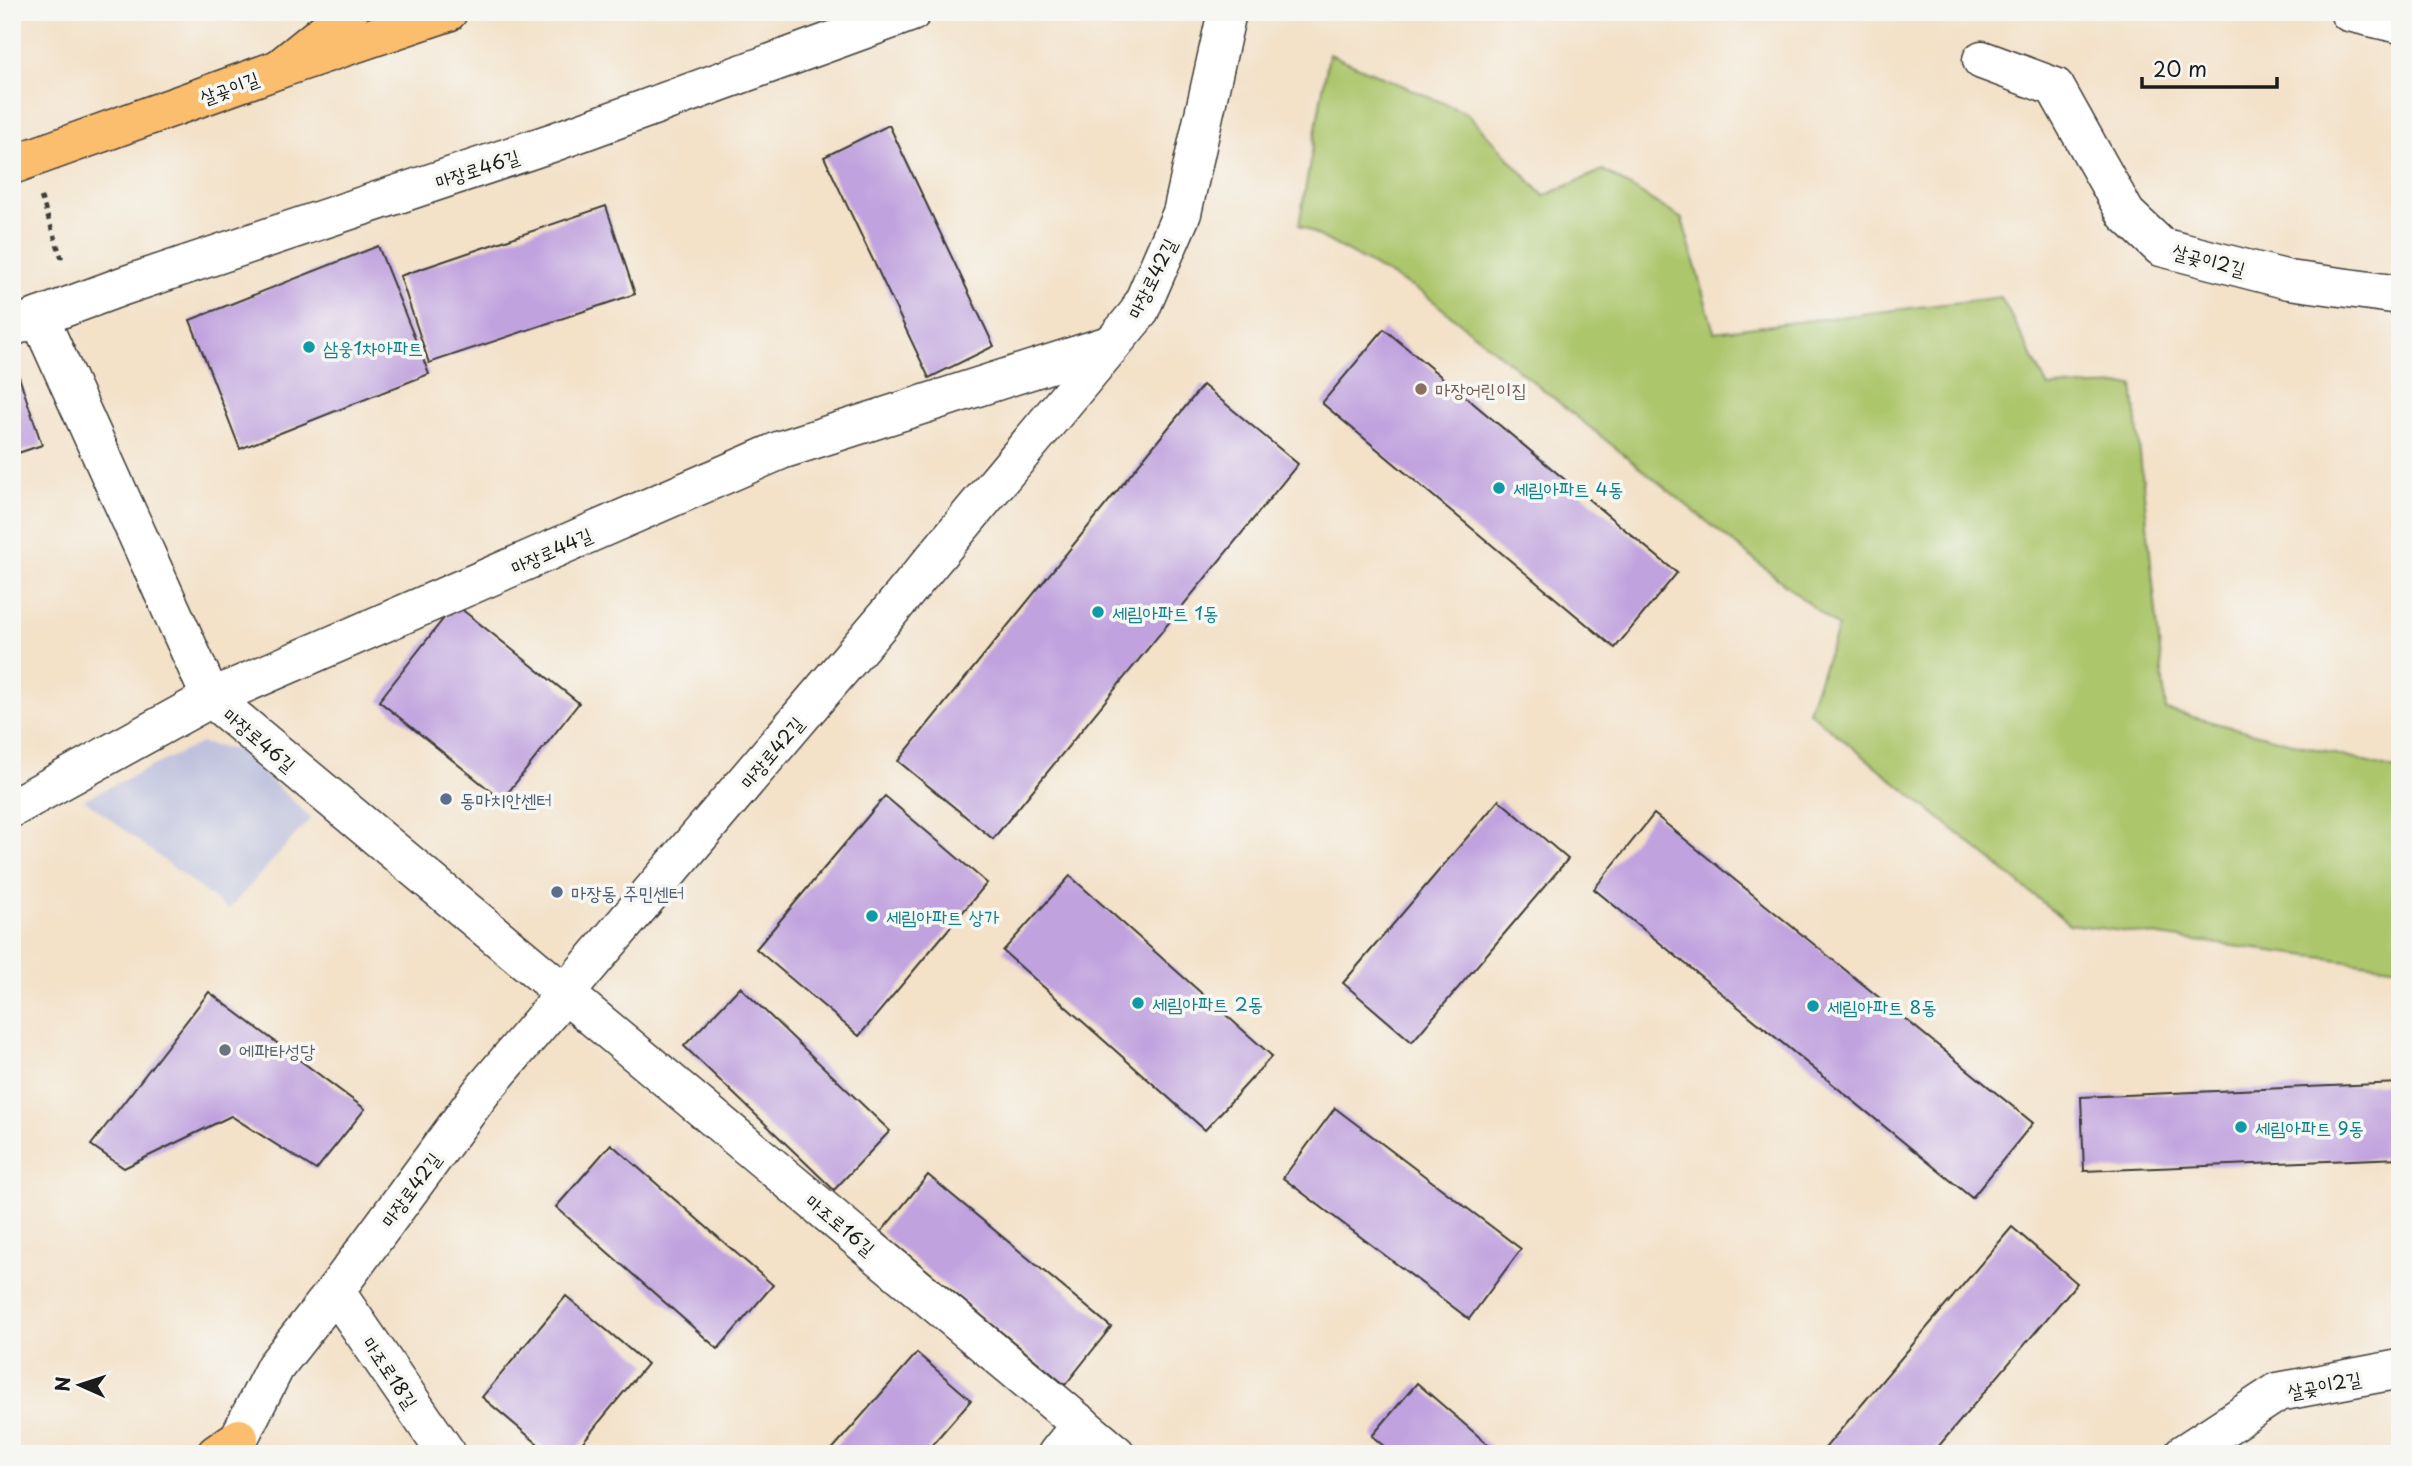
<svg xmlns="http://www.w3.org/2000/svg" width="2412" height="1466" font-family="'Playpen Sans','Poor Story',sans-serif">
<rect width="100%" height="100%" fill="#f6f6f2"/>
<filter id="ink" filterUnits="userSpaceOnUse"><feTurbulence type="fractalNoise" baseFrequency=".0143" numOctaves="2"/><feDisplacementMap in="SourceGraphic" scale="14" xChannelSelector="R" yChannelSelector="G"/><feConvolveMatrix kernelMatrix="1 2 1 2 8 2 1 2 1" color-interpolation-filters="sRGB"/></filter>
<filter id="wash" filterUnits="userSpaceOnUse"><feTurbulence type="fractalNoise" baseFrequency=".00686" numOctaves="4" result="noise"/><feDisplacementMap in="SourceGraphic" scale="28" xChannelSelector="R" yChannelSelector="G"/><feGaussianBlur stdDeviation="1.57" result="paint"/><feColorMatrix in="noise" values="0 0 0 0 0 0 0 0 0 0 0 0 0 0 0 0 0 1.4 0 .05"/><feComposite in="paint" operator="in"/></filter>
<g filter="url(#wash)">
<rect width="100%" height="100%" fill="#f3e1c8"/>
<path fill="#c0c2dd" d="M201,743L239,751L311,818L228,910L84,799Z"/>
<path fill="#acc66c" stroke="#647144" stroke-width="2" d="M1329,54L1467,113L1544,196L1603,170L1682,219L1714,332L2001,297L2048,387L2133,385L2166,710L2400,771V968L2069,924L1808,711L1838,627L1423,293L1299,225Z"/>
<g id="blocks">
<g fill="#c0a2de">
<path d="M889,125L994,346L929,378L824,157Z"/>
<path d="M606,206L635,294L429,363L400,276Z"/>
<path d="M378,246L429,374L240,449L190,320Z"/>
<path d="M1384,329L1677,573L1615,648L1322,403Z"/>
<path d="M15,365L42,445L12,455V366Z"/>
<path d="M1203,385L1298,464L993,839L898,761Z"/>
<path d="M455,604L579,703L502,800L379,701Z"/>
<path d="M885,796L987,883L859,1036L756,949Z"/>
<path d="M1499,800L1568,859L1412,1042L1343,983Z"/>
<path d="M1654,814L2033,1123L1972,1198L1594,889Z"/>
<path d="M1070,876L1272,1056L1205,1130L1003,951Z"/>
<path d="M740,987L890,1131L834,1190L684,1046Z"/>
<path d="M209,992L365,1109L316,1170L231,1116L124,1168L91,1145Z"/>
<path d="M2400,1083V1158L2084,1171L2081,1097Z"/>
<path d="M1335,1108L1521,1249L1469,1319L1283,1178Z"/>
<path d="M611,1144L773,1285L718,1349L556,1207Z"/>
<path d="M928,1175L1111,1327L1065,1385L881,1232Z"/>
<path d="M2012,1227L2077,1283L1932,1454H1820Z"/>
<path d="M566,1296L647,1364L573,1454H550L482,1397Z"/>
<path d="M917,1353L971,1400L924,1454H828Z"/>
<path d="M1417,1383L1499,1454H1393L1372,1436Z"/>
</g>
</g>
</g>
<g filter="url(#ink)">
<use href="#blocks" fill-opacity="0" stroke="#3c3a36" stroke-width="2"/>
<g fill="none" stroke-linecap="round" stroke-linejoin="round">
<g stroke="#3c3a36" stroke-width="41">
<g id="minor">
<path d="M2349,12L2400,24"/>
<path d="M1982,60L2055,87L2126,214L2161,247L2289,280L2400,295"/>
<path d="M39,317L211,698L1116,1454"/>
<path d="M12,327L123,286L554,142L912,12"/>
<path d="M12,808L211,698L781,450L1112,344"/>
<path d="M335,1291L447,1454"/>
<path d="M235,1454L239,1438L275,1367L335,1291L483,1090L882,621L1139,312L1182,213L1227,12"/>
<path d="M1057,1454L1081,1424"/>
<path d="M2183,1454L2278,1392L2400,1369"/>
</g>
</g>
<g stroke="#3c3a36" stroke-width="41">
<g id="major">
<path d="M12,165L279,69L448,12"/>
<path d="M216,1454L239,1438"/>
</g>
</g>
<g stroke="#3c3a36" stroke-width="41">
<path id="highway" d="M279,69L349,12"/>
</g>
<path stroke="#3c3a36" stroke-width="4.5" stroke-dasharray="5 5" stroke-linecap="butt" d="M41,197L63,262"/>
<use href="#minor" stroke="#fff" stroke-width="38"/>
<use href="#major" stroke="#fbbd6e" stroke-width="38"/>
<use href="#highway" stroke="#fbbd6e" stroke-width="38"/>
</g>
</g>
<g fill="#0f9aa8" stroke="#f6f6f2" stroke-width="2.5">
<circle cx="309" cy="347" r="7"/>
<circle cx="1499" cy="488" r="7"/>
<circle cx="1098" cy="612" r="7"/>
<circle cx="872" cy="916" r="7"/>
<circle cx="1138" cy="1003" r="7"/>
<circle cx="1813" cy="1006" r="7"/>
<circle cx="2241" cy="1127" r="7"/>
</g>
<circle fill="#8d6e63" stroke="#f6f6f2" stroke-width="2.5" cx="1421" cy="389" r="7"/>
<g fill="#5c6f8a" stroke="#f6f6f2" stroke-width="2.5">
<circle cx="446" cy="799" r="7"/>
<circle cx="557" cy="892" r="7"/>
</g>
<circle fill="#6b7280" stroke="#f6f6f2" stroke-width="2.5" cx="225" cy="1050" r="7"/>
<g text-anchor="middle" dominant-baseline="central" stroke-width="7" stroke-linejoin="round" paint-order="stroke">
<g font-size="19" fill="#1c1c1c" stroke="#f6f6f2">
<text transform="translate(229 87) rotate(-20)">살곶이길</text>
<text transform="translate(477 168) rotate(-18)">마장로46길</text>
<text transform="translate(2209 259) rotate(15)">살곶이2길</text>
<text transform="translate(1151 278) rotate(-64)">마장로42길</text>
<text transform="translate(551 550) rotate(-24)">마장로44길</text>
<text transform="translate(260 739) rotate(40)">마장로46길</text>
<text transform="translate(771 752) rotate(-50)">마장로42길</text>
<text transform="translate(410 1189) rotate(-54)">마장로42길</text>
<text transform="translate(841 1224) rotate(40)">마조로16길</text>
<text transform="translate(391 1372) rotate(56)">마조로18길</text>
<text transform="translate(2324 1384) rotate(-11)">살곶이2길</text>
</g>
<g font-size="19" fill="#0d838f" stroke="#f6f6f2" text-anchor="start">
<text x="323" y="347">삼웅1차아파트</text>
<text x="1513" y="488">세림아파트 4동</text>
<text x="1112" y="612">세림아파트 1동</text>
<text x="886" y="916">세림아파트 상가</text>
<text x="1152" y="1003">세림아파트 2동</text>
<text x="1827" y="1006">세림아파트 8동</text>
<text x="2255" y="1127">세림아파트 9동</text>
</g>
<g font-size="19" fill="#785e54" stroke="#f6f6f2" text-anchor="start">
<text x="1435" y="389">마장어린이집</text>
</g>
<g font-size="19" fill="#4e5e75" stroke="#f6f6f2" text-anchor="start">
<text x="460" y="799">동마치안센터</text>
<text x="571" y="892">마장동 주민센터</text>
</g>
<g font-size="19" fill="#5b616d" stroke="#f6f6f2" text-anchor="start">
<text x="239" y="1050">에파타성당</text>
</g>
</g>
<rect width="2412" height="1466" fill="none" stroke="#f6f6f2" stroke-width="42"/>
<g transform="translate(80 1385) rotate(273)" stroke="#f6f6f2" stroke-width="5" paint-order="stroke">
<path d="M0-5L12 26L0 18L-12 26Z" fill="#1c1c1c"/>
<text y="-10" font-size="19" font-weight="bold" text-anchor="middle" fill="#1c1c1c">N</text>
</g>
<path d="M2142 77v10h135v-10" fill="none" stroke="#1c1c1c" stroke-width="3.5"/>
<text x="2153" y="77" font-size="21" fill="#1c1c1c" stroke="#f6f6f2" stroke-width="5" paint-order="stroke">20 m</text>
</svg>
